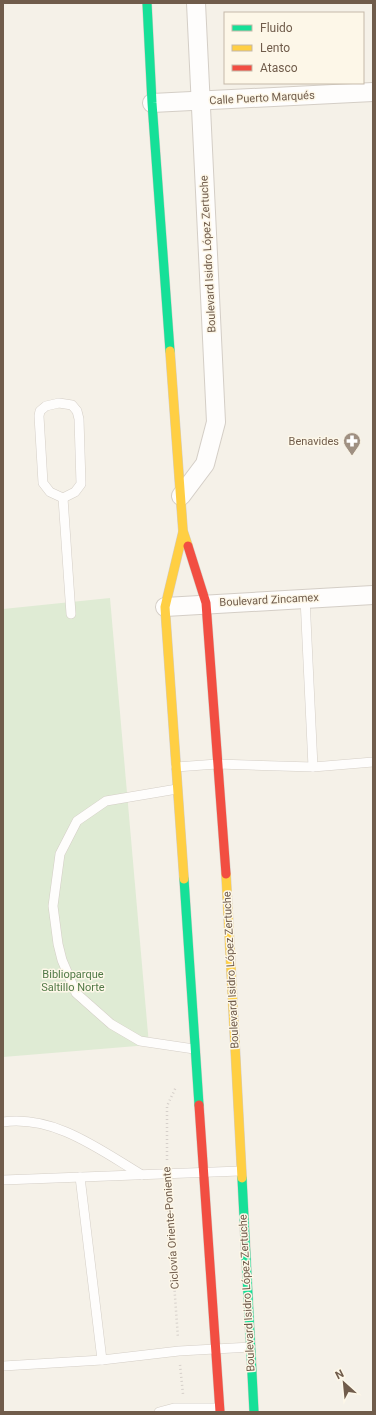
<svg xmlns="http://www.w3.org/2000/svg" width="376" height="1415" font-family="Roboto,sans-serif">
<rect width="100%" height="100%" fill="#f5f1e8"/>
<path fill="#dfebd4" d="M110,598L149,1045L3,1057V609Z"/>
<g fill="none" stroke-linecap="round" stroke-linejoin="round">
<g stroke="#d4cec6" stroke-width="10">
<g id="lane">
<path d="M59,403L72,405L77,411L79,419L81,484L75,492L63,498L50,492L43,483L39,416L40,411L46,406Z"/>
<path d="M63,498L71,614"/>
<path d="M305,598L313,767"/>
<path d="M176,767L217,764L313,767L373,762"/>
<path d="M177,789L106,801L77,821L60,854L53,906L58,944L62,960L76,993L111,1024L140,1041L194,1049"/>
<path d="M3,1122C55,1115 100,1150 142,1175"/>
<path d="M80,1177L102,1360"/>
<path d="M3,1180L240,1171"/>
<path d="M3,1366L102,1360L179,1351L251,1347"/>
<path d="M159,1412L174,1408H219"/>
</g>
</g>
<g stroke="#d4cec6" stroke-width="20">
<g id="street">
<path d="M152,103L373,92"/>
<path d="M181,496L205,464L216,422L196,3"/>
<path d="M165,607L373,595"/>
</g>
</g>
<g stroke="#d4cdc5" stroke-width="10">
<g id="fast">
<path d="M147,3L152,103L170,351"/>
<path d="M184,879L199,1105"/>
<path d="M242,1178L254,1412"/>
</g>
</g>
<g stroke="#d4cdc5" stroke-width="10">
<g id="slow">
<path d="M170,351L183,531L188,546"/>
<path d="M183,532L165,607L184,879"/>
<path d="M226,874L242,1178"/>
</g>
</g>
<g stroke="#d4cdc5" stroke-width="10">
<g id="jam">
<path d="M188,546L206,603L226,874"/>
<path d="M199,1105L220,1412"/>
</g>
</g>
<g stroke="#d6d0ca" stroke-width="2.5" stroke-dasharray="1 3" stroke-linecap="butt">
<path d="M167,1160V1106L176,1087"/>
<path d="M167,1187L178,1338"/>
<path d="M180,1365L183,1394"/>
</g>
<use href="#lane" stroke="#fefdfc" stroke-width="9"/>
<use href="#street" stroke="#fefdfc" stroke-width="18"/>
<use href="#fast" stroke="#16e098" stroke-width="9"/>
<use href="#slow" stroke="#ffcf43" stroke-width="9"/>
<use href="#jam" stroke="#f24e42" stroke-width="9"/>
</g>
<defs>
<g id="pharmacy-pin" transform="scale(0.9)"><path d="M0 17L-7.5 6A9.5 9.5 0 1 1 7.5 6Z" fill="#9f9082" stroke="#fdf7e8"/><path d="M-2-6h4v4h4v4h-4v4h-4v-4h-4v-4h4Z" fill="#fff"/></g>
</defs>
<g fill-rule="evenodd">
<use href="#pharmacy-pin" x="352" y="441"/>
</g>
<g text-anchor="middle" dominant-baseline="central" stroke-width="3" stroke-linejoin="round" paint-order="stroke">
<g font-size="11" fill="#705c4b" stroke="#fdf7e8">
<text transform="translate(262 98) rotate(-3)">Calle Puerto Marqués</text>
<text transform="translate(208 254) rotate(-93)">Boulevard Isidro López Zertuche</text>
<text transform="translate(269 600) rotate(-3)">Boulevard Zincamex</text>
<text transform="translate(231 970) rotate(-93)">Boulevard Isidro López Zertuche</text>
<text transform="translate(171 1228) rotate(-94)">Ciclovía Oriente-Poniente</text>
<text transform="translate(247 1293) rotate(-93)">Boulevard Isidro López Zertuche</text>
</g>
<g font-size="11" fill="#705c4b" stroke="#fdf7e8" text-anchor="end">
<text x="339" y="441">Benavides</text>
</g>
<g font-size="11" fill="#517a47" stroke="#fdf7e8">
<text x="73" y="974">Biblioparque<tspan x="73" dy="13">Saltillo Norte</tspan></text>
</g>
</g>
<rect width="376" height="1415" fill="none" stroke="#705c4b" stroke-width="8"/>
<rect x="224" y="12" width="140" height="72" fill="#fdf7e8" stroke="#c5b9a9"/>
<rect x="232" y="25" width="20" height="6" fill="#16e098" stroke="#c5b9a9"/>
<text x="260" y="32" font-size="12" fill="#705c4b">Fluido</text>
<rect x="232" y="45" width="20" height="6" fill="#ffcf43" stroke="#c5b9a9"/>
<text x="260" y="52" font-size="12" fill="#705c4b">Lento</text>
<rect x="232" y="65" width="20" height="6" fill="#f24e42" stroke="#c5b9a9"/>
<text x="260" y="72" font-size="12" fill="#705c4b">Atasco</text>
<g transform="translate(344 1383) rotate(333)" stroke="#fdf7e8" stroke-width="3" paint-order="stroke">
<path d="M0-3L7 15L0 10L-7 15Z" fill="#705c4b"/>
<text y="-6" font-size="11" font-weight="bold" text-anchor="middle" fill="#705c4b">N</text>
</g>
</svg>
